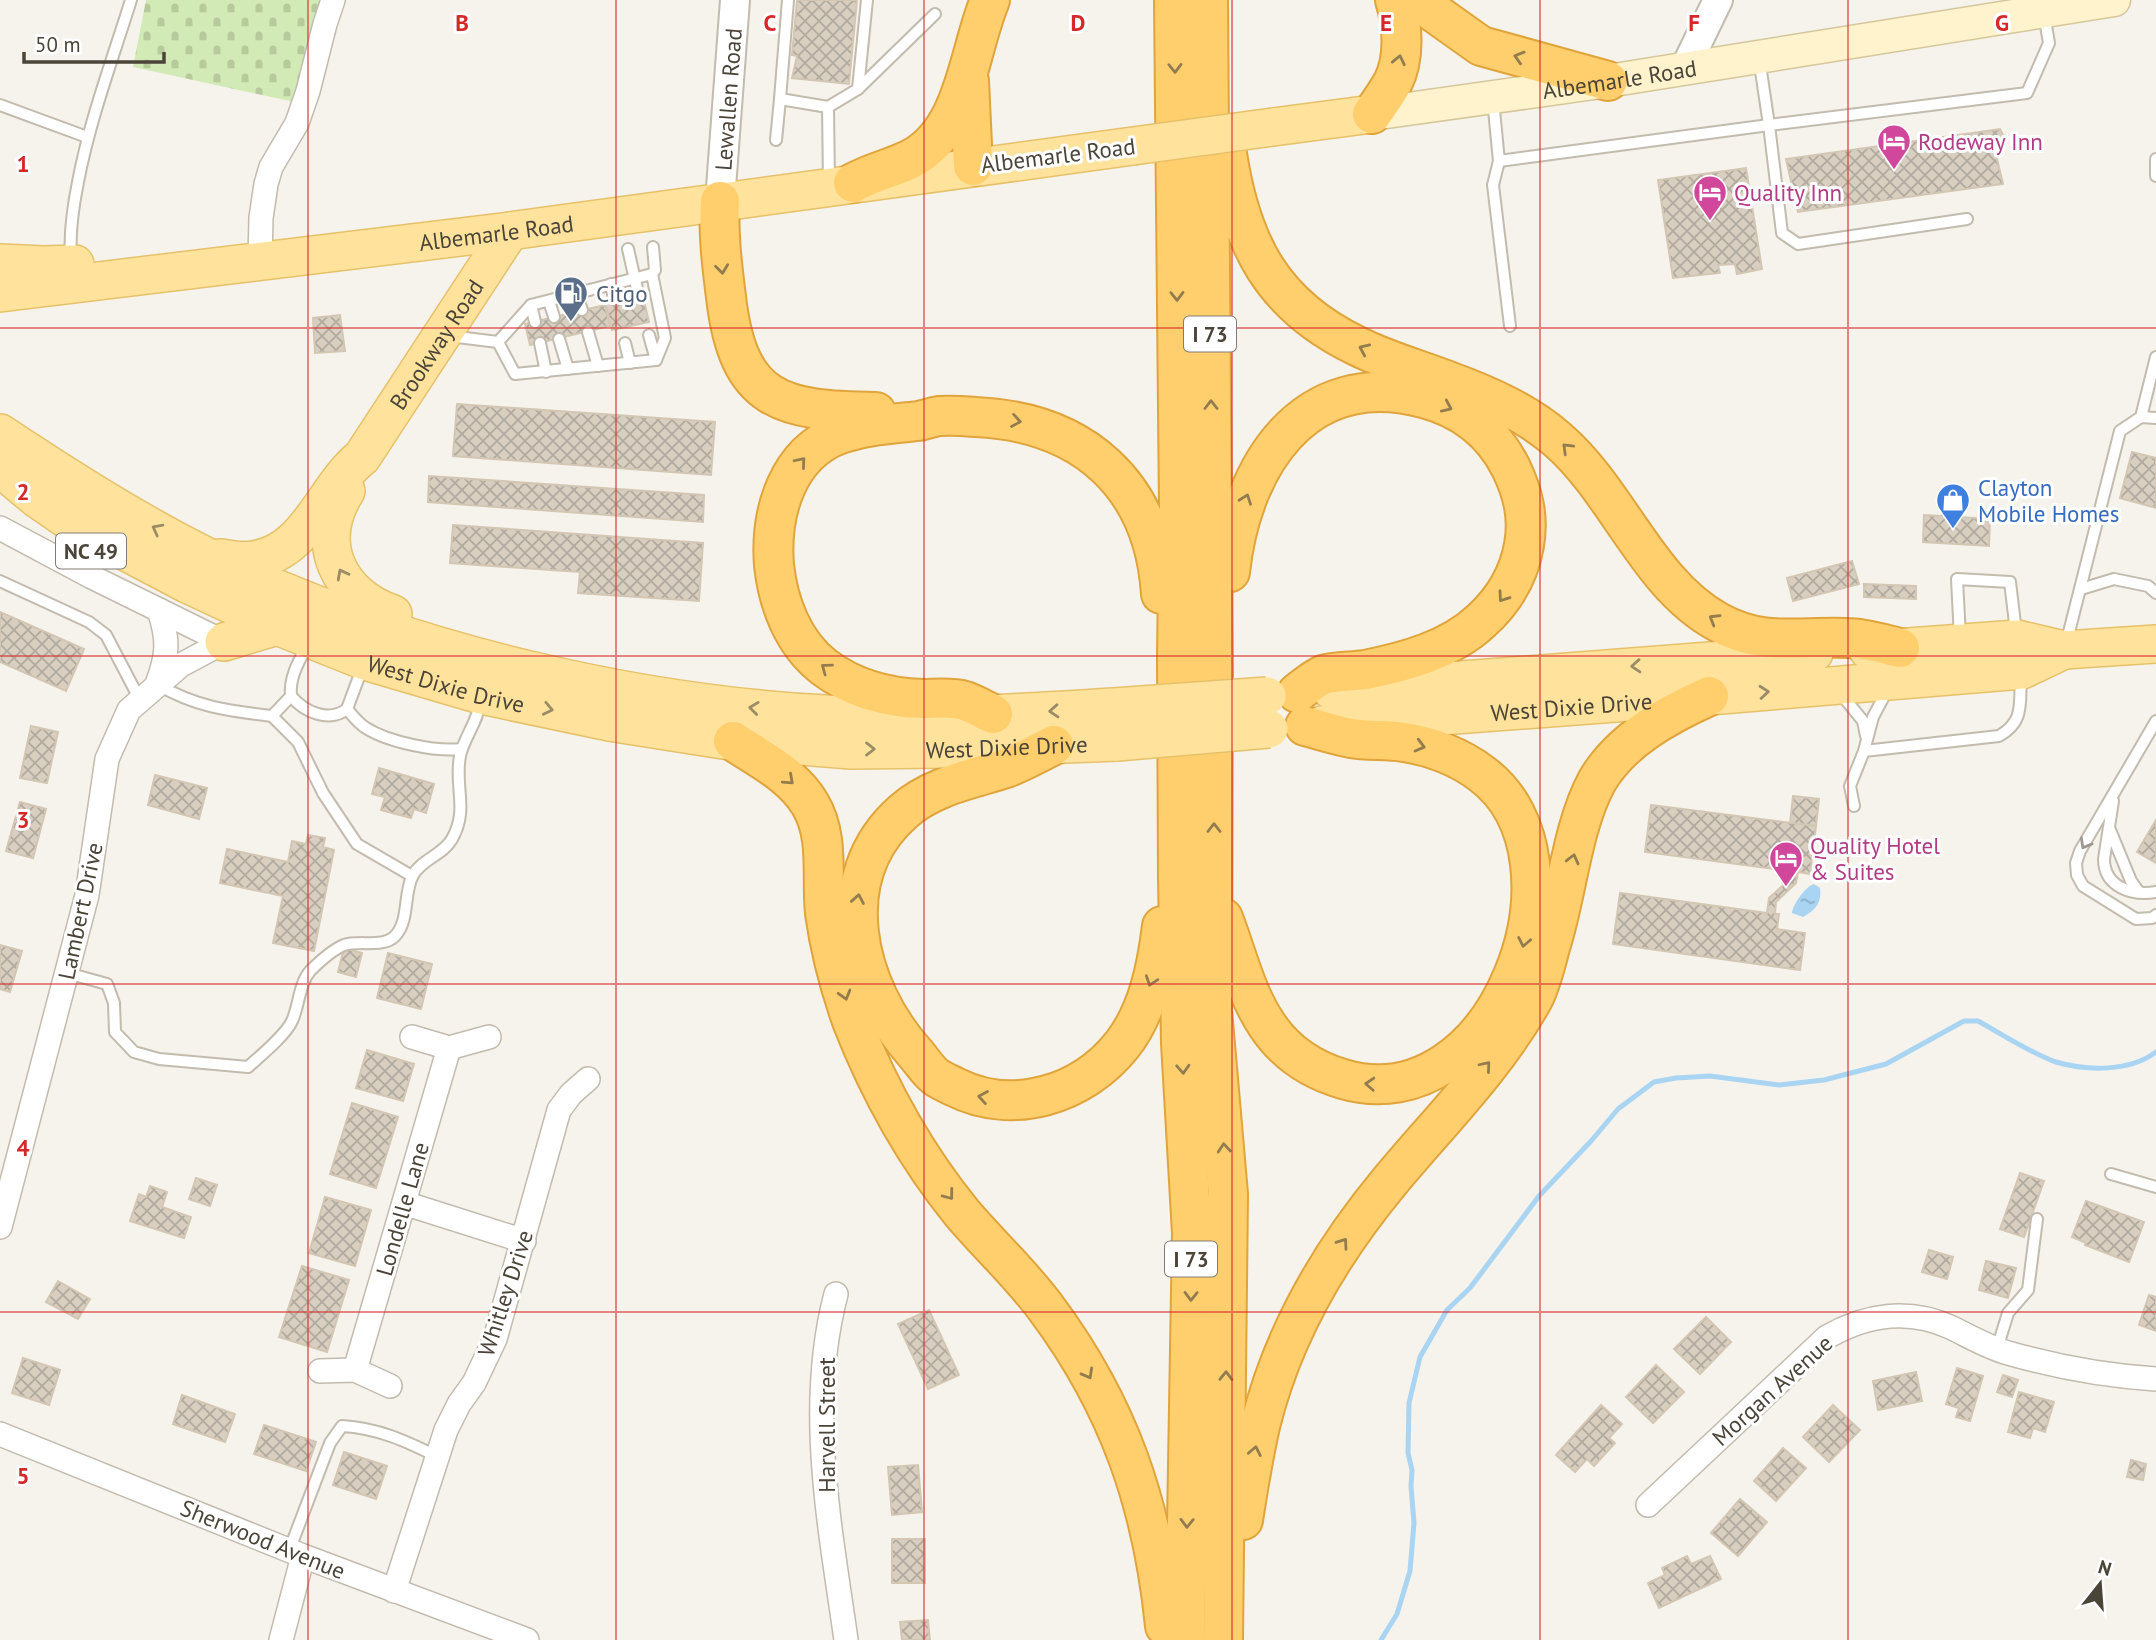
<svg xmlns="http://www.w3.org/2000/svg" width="2156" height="1640" font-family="'PT Sans',sans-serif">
<defs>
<pattern id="cemetery-stones" width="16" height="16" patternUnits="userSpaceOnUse" patternTransform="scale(1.75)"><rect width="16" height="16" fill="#d2eab5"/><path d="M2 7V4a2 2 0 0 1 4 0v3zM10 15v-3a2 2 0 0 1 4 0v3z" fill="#b6ca9c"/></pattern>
<pattern id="water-ripples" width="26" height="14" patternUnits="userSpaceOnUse" patternTransform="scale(1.75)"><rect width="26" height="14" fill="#a9d4f2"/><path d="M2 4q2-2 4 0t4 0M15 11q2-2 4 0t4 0" fill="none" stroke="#8caec5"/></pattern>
<pattern id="building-cross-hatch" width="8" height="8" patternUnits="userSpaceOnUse" patternTransform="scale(1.75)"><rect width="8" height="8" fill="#d8cfc1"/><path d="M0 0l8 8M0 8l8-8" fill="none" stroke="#b1aa9e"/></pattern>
</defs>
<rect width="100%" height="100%" fill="#f6f3ec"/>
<path fill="url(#cemetery-stones)" d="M146,0H330L299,103L133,67Z"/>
<path fill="url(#water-ripples)" d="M1814,884L1820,888C1822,902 1816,910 1803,917L1792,913C1792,905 1806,886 1814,884Z"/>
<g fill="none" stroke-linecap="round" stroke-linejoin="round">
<path stroke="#a9d4f2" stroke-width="5" d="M1381,1640L1397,1614L1410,1571L1414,1523L1411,1486L1412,1470L1408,1453L1409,1403L1420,1357L1447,1310L1470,1288L1539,1196L1592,1140L1618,1109L1654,1082L1676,1078L1710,1076L1779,1085L1824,1080L1886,1064L1964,1021H1978C2000,1033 2034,1055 2056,1062C2087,1071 2130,1072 2156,1052"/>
</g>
<g fill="url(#building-cross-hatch)" stroke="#d3c7b4" stroke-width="2">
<path d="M797,0H857L849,84L792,78L797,56L792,55Z"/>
<path d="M2000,129L2005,139L1993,142L2003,184L1798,212L1786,159Z"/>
<path d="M1746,168L1762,269L1737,274L1735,264L1718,265L1720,273L1673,278L1658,180Z"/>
<path d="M642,292L649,322L612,330L605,301Z"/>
<path d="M605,305L610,326L530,345L525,324Z"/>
<path d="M340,315L345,351L315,353L313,318Z"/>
<path d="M457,404L715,422L711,475L453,456Z"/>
<path d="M2132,452L2156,458V508L2120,498Z"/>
<path d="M429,476L704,495L703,522L428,502Z"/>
<path d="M1924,515L1990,519L1989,546L1923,542Z"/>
<path d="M453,525L703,543L699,601L578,593L580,572L450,563Z"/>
<path d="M1852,561L1859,584L1793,601L1787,578Z"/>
<path d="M1864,584L1916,586V599L1864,597Z"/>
<path d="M0,612L84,649L66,691L0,662Z"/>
<path d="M31,726L58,732L47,783L20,778Z"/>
<path d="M379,768L434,784L426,813L414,809L411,818L381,810L385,797L372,794Z"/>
<path d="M155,775L207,788L199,819L148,805Z"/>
<path d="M1793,796L1819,799L1816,826L1790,823Z"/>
<path d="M20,802L46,809L33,858L6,851Z"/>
<path d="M1651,805L1816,826L1810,874L1798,872L1796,883L1776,902L1775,914H1779L1777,929L1805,933L1800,970L1613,944L1620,893L1767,913L1769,898L1788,881L1789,871L1645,852Z"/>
<path d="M2156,820V863L2137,852Z"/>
<path d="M308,835L325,838L323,847L334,850L314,951L273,943L283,896L220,883L227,849L288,862L292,841L306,844Z"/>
<path d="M0,945L22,951L10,992L0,989Z"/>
<path d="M344,948L362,953L356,977L338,972Z"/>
<path d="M388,953L432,964L421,1009L377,998Z"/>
<path d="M367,1050L414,1064L403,1101L356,1088Z"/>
<path d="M352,1103L398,1117L376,1188L330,1174Z"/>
<path d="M2020,1173L2044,1181L2024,1237L2000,1229Z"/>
<path d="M196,1178L217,1185L210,1206L189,1199Z"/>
<path d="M150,1186L167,1192L162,1207L191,1217L184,1238L130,1221L139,1194L146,1197Z"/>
<path d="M325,1197L371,1210L355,1266L309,1253Z"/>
<path d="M2086,1201L2144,1222L2129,1262L2085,1245L2086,1243L2072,1237Z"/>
<path d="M1929,1250L1953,1257L1947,1279L1922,1272Z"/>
<path d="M1986,1261L2016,1268L2008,1298L1979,1290Z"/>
<path d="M302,1266L349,1280L327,1352L279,1337Z"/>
<path d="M58,1281L90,1299L78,1319L46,1302Z"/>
<path d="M2149,1295L2156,1297V1331L2139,1325Z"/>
<path d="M929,1310L959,1375L928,1389L898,1324Z"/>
<path d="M1706,1317L1731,1342L1700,1374L1674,1349Z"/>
<path d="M23,1358L60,1370L49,1405L12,1393Z"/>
<path d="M1656,1365L1684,1392L1653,1423L1626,1397Z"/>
<path d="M1957,1368L1983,1376L1970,1421L1956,1417L1959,1408L1946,1404Z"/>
<path d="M1916,1372L1922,1401L1878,1410L1873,1381Z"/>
<path d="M2003,1375L2018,1380L2012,1397L1997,1392Z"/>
<path d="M2019,1392L2054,1402L2045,1432L2033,1428L2030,1438L2008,1432Z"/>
<path d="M182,1395L235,1414L225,1442L173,1424Z"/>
<path d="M1601,1405L1622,1424L1609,1438L1615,1443L1594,1466L1587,1459L1575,1472L1556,1455Z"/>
<path d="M1833,1405L1860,1430L1829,1462L1803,1437Z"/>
<path d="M264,1425L316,1442L306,1471L254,1454Z"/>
<path d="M1783,1448L1806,1468L1776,1501L1754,1481Z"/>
<path d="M344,1452L387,1466L376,1499L333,1485Z"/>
<path d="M2131,1460L2146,1464L2143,1480L2127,1477Z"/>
<path d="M918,1465L922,1512L892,1515L888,1467Z"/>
<path d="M1740,1499L1767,1522L1738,1556L1711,1533Z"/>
<rect x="892" y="1539" width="33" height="44"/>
<path d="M1687,1556L1691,1564L1710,1556L1721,1579L1659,1608L1648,1583L1665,1575L1662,1568Z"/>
<path d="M928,1620L930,1640H902L900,1622Z"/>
</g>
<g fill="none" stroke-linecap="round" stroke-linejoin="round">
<g stroke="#c2bbae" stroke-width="14">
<g id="service">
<path d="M788,0L780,99L828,107L829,183"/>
<path d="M858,89L935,14"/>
<path d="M1493,100L1499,161L1769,125L1759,58"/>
<path d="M0,105L87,137"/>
<path d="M828,107L858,89L867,0"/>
<path d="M776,140L780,99"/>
<path d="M2156,159V176"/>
<path d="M1499,161L1493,185L1510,326"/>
<path d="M1967,219L1798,244L1782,233L1769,125L2027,93L2049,43L2044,14"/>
<path d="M628,249L638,293"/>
<path d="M71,257C69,232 73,207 78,182C90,119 112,61 131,0"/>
<path d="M652,274L655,270L653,247"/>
<path d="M611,284L614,299"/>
<path d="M576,293L582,310"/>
<path d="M549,301L554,317"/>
<path d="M531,305L535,322"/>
<path d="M588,332L598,366"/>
<path d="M649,335L656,360"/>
<path d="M449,336L498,342L515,374L656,360L665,338L652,274L531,305L498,342"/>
<path d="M559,339L568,369"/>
<path d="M540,343L546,372"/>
<path d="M625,343L630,363"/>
<path d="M2141,417L2156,357"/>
<path d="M0,581L89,622L106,635L140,700"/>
<path d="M2081,589L2114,579L2148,586L2156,593"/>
<path d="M1960,638L1957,579L2010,582L2016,632"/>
<path d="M308,644C299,661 289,677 291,696C304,712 329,723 347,709L363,666"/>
<path d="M2066,644L2120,431L2141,417L2156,418"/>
<path d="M157,684C195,707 229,711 272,716L291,696"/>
<path d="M1841,694L1863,721L1866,736"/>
<path d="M347,709C353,716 358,723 366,728C388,742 436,752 461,749"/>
<path d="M272,716L298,742L323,793L357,844L412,876"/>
<path d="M2156,721L2080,851L2076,863L2077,875L2083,886L2136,919L2152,918L2156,915"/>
<path d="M1864,751L1999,736C2025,721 2019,704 2021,677"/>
<path d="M2113,801L2104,859C2104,887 2132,896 2156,892"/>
<path d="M1854,806L1850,786L1864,751L1873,717L1888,689"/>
<path d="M2110,830L2131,881L2139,892"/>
<path d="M67,973L107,984L114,1003L115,1032L134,1052L159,1059L248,1067C260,1056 285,1036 292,1021C299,1006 299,984 310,971C319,962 332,950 344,945C358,940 384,948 395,936C410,920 403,893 413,875C422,859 443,855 452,839C469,809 454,787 460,756C464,737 478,722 480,702"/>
<path d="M2111,1174L2156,1187"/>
<path d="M1997,1349L2008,1313L2028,1290L2037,1219"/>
<path d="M289,1551L330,1443L342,1426C378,1428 406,1441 438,1457"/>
</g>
</g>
<g stroke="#c2bbae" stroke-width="26">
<g id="minor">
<path d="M260,260L261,218L266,184L271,167L297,123L308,91L325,24L333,0"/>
<path d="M0,528L92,577L224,642"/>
<path d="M157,684C168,655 169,640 159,610"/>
<path d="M412,1037L449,1048L489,1037"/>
<path d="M404,1203L524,1241"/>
<path d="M0,1227L87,895L107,759L129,710L181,665L224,642"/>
<path d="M836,1294C806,1408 830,1526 846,1640"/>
<path d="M355,1370L449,1048"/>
<path d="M320,1371L355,1370L390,1386"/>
<path d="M0,1434L303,1556L527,1640"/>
<path d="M1648,1505L1827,1337C1865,1315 1908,1308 1950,1327C1969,1336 1987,1347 2008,1353C2057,1367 2106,1376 2156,1379"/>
<path d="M394,1591L446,1430L459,1404L474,1383L495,1339L559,1110L571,1094L588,1079"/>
<path d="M281,1640L303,1556"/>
</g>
</g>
<g stroke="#c2bbae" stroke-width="32">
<g id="tertiary">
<path d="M1685,68L1718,0"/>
<path id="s1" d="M720,201L735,0"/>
</g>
</g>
<g stroke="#d6c79b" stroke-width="35">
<g id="secondary">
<path id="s2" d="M1372,114L1608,81L2114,0"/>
</g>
</g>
<g stroke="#e6c16a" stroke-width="40">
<g id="primary">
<path d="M1273,127L1372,114"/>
<path d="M0,263L44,265L75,264"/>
<path id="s3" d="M0,293L510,231L1133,146"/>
<path d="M0,433C80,486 162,538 250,577C424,654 636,704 826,714C921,719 1019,713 1114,707"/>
<path id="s4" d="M0,468L36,498L75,525L187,584L277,626L365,661L481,695L609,722L723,740L851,750L944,749L1117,742"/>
<path d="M346,491C313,543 338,595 393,614"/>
<path id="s5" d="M220,558C231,559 241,562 253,560C308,553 324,487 362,457L510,231"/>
<path d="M224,642L277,626"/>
<path d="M1868,650L2017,639L2064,650L2156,644"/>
<path d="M1331,690L1814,653"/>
<path id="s6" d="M1322,725L1709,696L2022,670L2064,650"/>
</g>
</g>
<g stroke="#e0a43c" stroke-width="42">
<g id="motorway">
<path d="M1174,0L1179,510L1177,656L1178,878L1181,1043L1192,1233L1185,1640"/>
<path d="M1208,0L1213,669L1212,1010L1228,1194L1223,1640"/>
<path d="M1422,0L1429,9L1481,46L1608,81"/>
<path d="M969,81L973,166"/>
<path d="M1372,114C1379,104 1387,93 1393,82C1405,58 1403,25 1395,0"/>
<path d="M1227,154C1241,244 1272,305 1357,346C1387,361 1420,370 1451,382C1489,396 1527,413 1558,440C1618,492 1648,584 1718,622C1762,647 1800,636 1847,638C1864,638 1883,644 1900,648"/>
<path d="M853,183C873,172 890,169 909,160C966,132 968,52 990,0"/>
<path d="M720,201C718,234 722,265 726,297C738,402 781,411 876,412"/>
<path d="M1230,572C1241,468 1303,366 1423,398C1462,408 1493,432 1511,468C1523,493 1529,517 1524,545C1519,575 1504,600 1481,621C1450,650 1405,662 1365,670C1352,672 1335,671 1323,675C1314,679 1305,687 1297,693"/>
<path d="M993,714C984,710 974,704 965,701C952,697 935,699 923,699C887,698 853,689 824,667C793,643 778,603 774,565C770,513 787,453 840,434C866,425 892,424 918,421C925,420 932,417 939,416C951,415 964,416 976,417C1083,422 1154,484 1161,594"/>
<path d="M733,741C760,759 793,775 810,804C830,837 821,877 825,913C830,949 840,987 852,1021C879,1090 915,1155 962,1213C989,1245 1021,1274 1046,1308C1119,1406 1153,1505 1165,1626"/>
<path d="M1054,745C1038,753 1022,762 1006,768C972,779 932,786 904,811C828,877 856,987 915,1053C922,1061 928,1071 936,1077C942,1081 949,1084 955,1087C1013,1116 1082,1095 1122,1045C1148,1012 1157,967 1162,926"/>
<path d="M1223,918C1237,954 1245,992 1267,1025C1285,1052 1312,1070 1343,1079C1497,1125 1596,859 1482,774C1460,757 1431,746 1404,742C1387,739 1368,741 1351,738C1336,735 1320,730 1305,726"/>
<path d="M1243,1520C1248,1488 1253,1457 1260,1426C1282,1336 1331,1252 1390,1181C1439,1122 1496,1066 1533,999C1542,982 1546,961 1551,944C1567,893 1572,827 1597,781C1621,740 1667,715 1709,696"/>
</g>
</g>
<use href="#service" stroke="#fff" stroke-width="10"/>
<use href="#minor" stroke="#fff" stroke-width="23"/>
<use href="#tertiary" stroke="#fff" stroke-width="28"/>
<use href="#secondary" stroke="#fff3cd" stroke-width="32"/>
<use href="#primary" stroke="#ffe39c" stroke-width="37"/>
<use href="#motorway" stroke="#ffcf6e" stroke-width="38"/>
<g stroke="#e6c16a" stroke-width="40" stroke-linecap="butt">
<g id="primary-bridge">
<path d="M1133,146L1273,127"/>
<path d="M1114,707L1267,696"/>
<path d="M1117,742L1269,729"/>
</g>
</g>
<use href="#primary-bridge" stroke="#ffe39c" stroke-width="37"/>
</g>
<defs><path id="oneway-chevron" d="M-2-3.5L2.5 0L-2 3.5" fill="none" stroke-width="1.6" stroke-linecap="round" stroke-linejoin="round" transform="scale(1.75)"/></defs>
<g stroke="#937c4e">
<use href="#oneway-chevron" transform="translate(1519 57) rotate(-163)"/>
<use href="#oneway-chevron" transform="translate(1399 60) rotate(-78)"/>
<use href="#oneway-chevron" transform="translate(1175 68) rotate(89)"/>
<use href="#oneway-chevron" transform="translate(722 269) rotate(83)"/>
<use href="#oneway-chevron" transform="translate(1177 296) rotate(89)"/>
<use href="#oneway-chevron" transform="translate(1364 349) rotate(-156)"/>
<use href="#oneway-chevron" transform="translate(1211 405) rotate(-90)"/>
<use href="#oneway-chevron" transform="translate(1447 407) rotate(24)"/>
<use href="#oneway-chevron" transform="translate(1016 421) rotate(10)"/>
<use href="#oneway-chevron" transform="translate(1567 448) rotate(-136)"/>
<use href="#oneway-chevron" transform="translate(801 462) rotate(-50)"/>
<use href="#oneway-chevron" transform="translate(1246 499) rotate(-70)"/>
<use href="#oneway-chevron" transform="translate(1503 597) rotate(125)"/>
<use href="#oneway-chevron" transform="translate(1714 619) rotate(-149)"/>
<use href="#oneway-chevron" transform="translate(826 668) rotate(-143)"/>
<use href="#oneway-chevron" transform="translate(1420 746) rotate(15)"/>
<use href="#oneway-chevron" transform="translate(789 780) rotate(42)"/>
<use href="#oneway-chevron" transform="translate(1214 828) rotate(-90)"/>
<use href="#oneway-chevron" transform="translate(1573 859) rotate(-76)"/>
<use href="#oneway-chevron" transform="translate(858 899) rotate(-80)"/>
<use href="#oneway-chevron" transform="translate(1524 942) rotate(101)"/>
<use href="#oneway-chevron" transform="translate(1151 981) rotate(109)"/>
<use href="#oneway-chevron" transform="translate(845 995) rotate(74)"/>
<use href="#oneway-chevron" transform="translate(1486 1066) rotate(-50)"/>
<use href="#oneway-chevron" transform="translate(1183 1069) rotate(87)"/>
<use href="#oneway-chevron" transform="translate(1370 1084) rotate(-177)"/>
<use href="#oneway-chevron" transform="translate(983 1097) rotate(-170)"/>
<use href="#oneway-chevron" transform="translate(1224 1148) rotate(-95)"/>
<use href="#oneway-chevron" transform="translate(949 1195) rotate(53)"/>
<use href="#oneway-chevron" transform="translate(1343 1243) rotate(-55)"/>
<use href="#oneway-chevron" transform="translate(1191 1296) rotate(91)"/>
<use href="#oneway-chevron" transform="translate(1088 1374) rotate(61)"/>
<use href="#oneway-chevron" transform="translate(1226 1376) rotate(-89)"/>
<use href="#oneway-chevron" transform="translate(1255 1451) rotate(-79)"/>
<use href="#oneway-chevron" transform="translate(1187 1523) rotate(91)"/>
</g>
<g stroke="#9c8c66">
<use href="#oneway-chevron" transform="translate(157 529) rotate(-152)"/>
<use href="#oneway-chevron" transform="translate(342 574) rotate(-118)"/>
<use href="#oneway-chevron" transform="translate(1636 666) rotate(176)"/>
<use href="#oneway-chevron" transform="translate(1764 692) rotate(-5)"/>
<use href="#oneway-chevron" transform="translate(754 708) rotate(-173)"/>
<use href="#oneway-chevron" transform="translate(548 709) rotate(12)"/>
<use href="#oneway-chevron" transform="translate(1054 711) rotate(176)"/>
<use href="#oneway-chevron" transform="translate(870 749)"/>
</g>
<use stroke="#9c9892" href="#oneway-chevron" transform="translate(2085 844) rotate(119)"/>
<path fill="none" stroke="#d62828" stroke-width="2" stroke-opacity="0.55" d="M308,0V1640M616,0V1640M924,0V1640M1232,0V1640M1540,0V1640M1848,0V1640M0,328H2156M0,656H2156M0,984H2156M0,1312H2156"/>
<defs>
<g id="hotel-pin" transform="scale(1.75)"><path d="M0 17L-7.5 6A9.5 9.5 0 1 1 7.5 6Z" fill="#d1479c" stroke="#fff"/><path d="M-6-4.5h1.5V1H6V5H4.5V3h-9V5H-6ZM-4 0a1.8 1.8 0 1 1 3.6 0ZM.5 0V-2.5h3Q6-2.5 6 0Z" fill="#fff"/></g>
<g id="fuel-pin" transform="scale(1.75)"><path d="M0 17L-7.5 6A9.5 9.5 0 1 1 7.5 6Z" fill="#5c6f8a" stroke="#fff"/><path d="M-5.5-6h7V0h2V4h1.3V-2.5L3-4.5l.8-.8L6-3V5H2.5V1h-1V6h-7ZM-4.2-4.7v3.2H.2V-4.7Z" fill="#fff"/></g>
<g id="shop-pin" transform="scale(1.75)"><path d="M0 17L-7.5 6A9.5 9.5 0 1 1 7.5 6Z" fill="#3f7fe0" stroke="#fff"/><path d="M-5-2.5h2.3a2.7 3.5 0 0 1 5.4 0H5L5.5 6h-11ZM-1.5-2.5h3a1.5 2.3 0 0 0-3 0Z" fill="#fff"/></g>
</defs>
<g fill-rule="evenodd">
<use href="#hotel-pin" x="1894" y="141"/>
<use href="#hotel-pin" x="1710" y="192"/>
<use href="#fuel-pin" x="571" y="293"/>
<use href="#shop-pin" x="1953" y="500"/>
<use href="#hotel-pin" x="1786" y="858"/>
</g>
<g text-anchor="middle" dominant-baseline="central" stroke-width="6" stroke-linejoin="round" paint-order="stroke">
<g fill="#fff" stroke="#817c74" stroke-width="2">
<rect x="1184" y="316.5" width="52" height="35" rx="5"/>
<rect x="56" y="533.5" width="70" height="35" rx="5"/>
<rect x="1165" y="1241.5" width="52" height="35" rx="5"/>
</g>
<g font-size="21" font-weight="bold" fill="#4b4439">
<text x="1210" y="334">I 73</text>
<text x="91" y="551">NC 49</text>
<text x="1191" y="1259">I 73</text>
</g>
<g font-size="23" fill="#4b4439" stroke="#fff">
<text stroke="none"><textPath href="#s2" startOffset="250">Albemarle Road</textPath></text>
<text stroke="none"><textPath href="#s1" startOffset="102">Lewallen Road</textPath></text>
<text transform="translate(1058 155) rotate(-7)">Albemarle Road</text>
<text stroke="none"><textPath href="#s3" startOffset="500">Albemarle Road</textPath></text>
<text stroke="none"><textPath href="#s5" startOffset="322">Brookway Road</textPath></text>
<text stroke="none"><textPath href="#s4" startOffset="499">West Dixie Drive</textPath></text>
<text stroke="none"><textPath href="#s6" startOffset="250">West Dixie Drive</textPath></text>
<text stroke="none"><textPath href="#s4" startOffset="1066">West Dixie Drive</textPath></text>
<text transform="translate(80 911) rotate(-78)">Lambert Drive</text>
<text transform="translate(402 1209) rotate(-74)">Londelle Lane</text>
<text transform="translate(505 1293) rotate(-72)">Whitley Drive</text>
<text transform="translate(1772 1390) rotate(-42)">Morgan Avenue</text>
<text transform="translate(826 1425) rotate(-90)">Harvell Street</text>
<text transform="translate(263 1539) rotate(22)">Sherwood Avenue</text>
</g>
<g font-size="23" fill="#b23c85" stroke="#fff" text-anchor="start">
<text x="1918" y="141">Rodeway Inn</text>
<text x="1734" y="192">Quality Inn</text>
<text x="1810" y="845">Quality Hotel<tspan x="1810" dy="26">&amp; Suites</tspan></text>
</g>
<g font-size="23" fill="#4e5e75" stroke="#fff" text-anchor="start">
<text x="596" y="293">Citgo</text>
</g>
<g font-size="23" fill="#366cbe" stroke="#fff" text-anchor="start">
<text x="1978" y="487">Clayton<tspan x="1978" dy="26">Mobile Homes</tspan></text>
</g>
</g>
<g font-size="23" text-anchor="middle" font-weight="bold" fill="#d62828" stroke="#fff" stroke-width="6" stroke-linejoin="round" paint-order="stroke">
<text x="462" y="31">B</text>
<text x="770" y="31">C</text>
<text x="1078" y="31">D</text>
<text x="1386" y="31">E</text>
<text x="1694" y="31">F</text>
<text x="2002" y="31">G</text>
<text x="23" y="172">1</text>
<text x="23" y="500">2</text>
<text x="23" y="828">3</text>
<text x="23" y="1156">4</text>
<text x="23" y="1484">5</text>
</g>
<g transform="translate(2100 1584) rotate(17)" stroke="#ffffff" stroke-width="5" paint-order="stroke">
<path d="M0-5L12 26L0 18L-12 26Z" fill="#4b4439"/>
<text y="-10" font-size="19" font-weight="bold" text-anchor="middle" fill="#4b4439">N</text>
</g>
<path d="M24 52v10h140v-10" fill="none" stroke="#4b4439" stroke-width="3.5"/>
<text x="35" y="52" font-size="21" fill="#4b4439" stroke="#ffffff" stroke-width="5" paint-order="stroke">50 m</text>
</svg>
